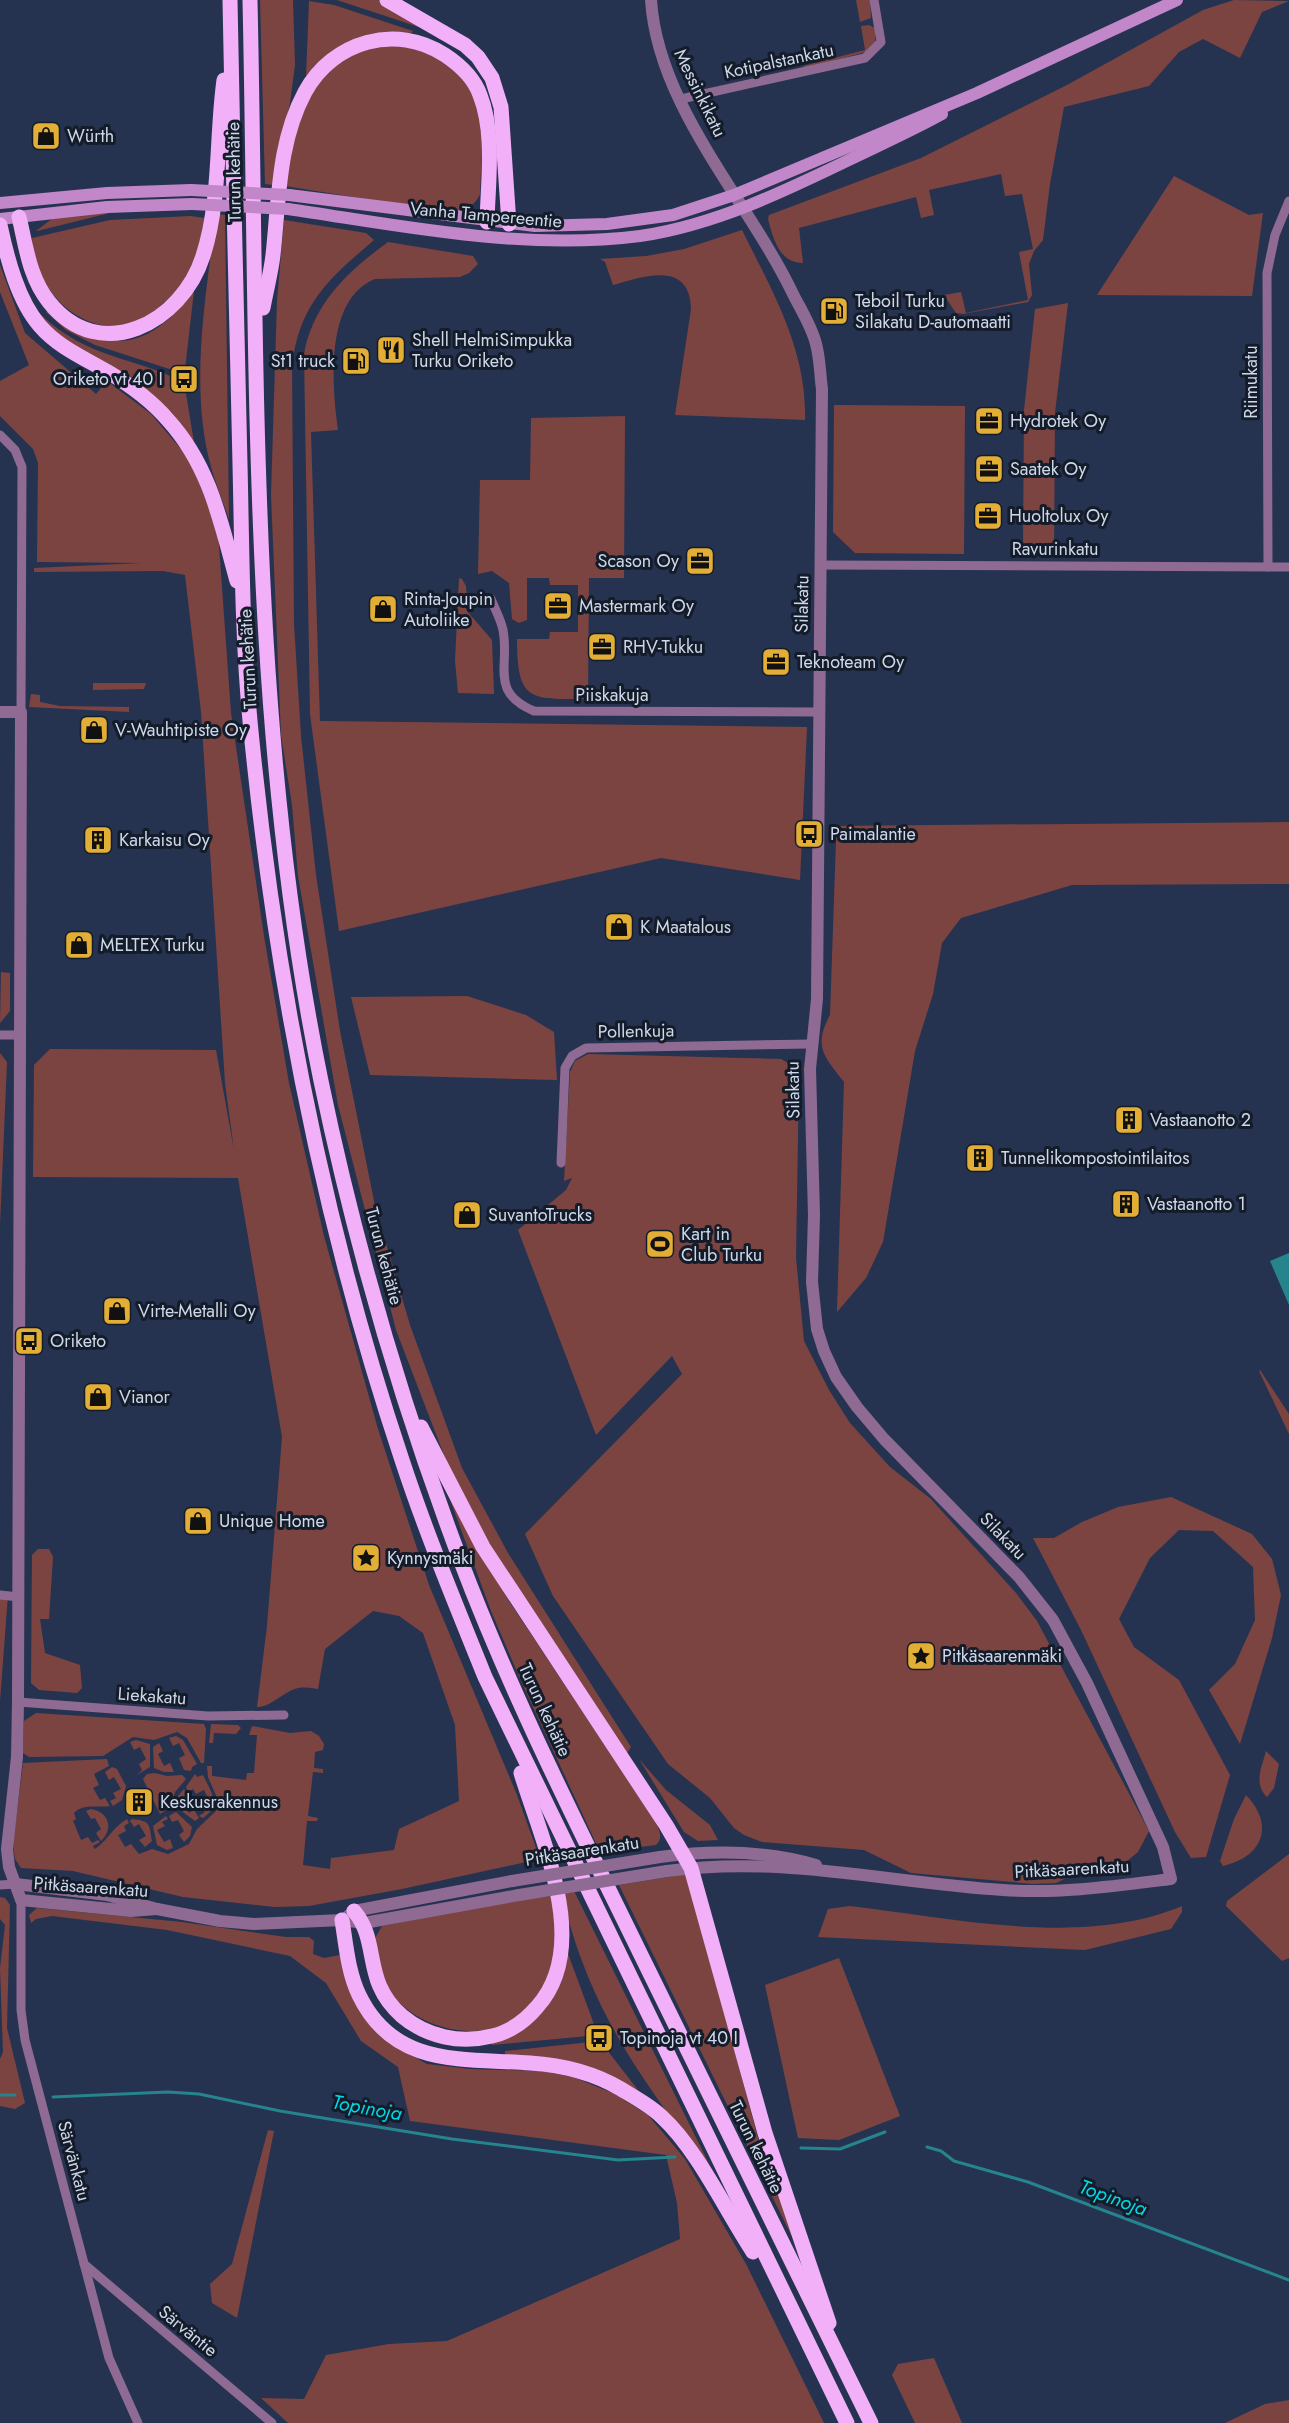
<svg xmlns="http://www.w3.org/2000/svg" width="1289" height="2423" font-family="Jost,sans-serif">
<rect width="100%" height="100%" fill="#253351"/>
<g fill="#7c4441">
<path d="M260,0H293L295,65L290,103L273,185L265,184Z"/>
<path d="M337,0H378L449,37Z"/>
<path d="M856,0H870L871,18L860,22Z"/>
<path d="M1234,0L1289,1L1262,12L1240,58L1203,39L1179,52L1149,86L1064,107L1050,184L1043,240L1034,251L1029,264L1032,295L1028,302L963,314L956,313L944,295L961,292L966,313L1028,300L1019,252L1033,249L1022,194L1005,196L1001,174L929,190L934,215L921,218L916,197L799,228L803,263C779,263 773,238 768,219L769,215L921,158L1067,85L1203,10Z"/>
<path d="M309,1L334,5L413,31L411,33C369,30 332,42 306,77Z"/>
<path d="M869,25L875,28V42L866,52L805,68L803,66L865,50L861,26Z"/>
<path d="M405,43L451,65L472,92L479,112L482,146L480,194C474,208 462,211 447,212L285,186L287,162L309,92L350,52Z"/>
<path d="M1174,176L1249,215L1263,213L1252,296L1097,295Z"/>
<path d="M118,211L37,231H36L53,218Z"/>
<path d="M216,214L225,215L229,519C223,502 216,485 211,467C189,386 206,296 216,214Z"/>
<path d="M191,216L204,218C201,239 197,264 185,283C179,292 166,300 158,308C153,312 147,320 141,322C86,342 33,292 32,238L110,220Z"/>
<path d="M284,220L366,233L374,240C330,278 300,302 292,365L294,624L301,736L316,875L340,1031L375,1206L410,1325L462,1468L508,1553L631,1747L627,1753L498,1562L454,1481L396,1330L338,1105L298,876L292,805L281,735L271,495L277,301Z"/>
<path d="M742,230C772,291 807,349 805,420L675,415L691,309C690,260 644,276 613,285L605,262L600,259L646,256L684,249Z"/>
<path d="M388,242L473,256L478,264L469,273L460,277L375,279C324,299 332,387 338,430L311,432L320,721L807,727L800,880L661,858L339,931L310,714L304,354C313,304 348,271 388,242Z"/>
<path d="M0,265L25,333L96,394L107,381L151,414L191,461L218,532L231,713L264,936L289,1083L324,1236L378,1429L429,1585L517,1795L540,1859L402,1889L309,1906L275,1907L183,1897L73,1871L21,1868L15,1859L13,1844L23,1763L107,1759L109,1766L94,1774L99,1785L93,1788L100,1800L105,1798L110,1806C98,1808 83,1803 74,1813L76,1819L73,1821L81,1840L88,1837L92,1843L98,1840L100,1842L93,1846L95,1849C109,1839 113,1827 127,1819L129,1823L124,1826L126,1831L118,1835L125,1847L131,1844L139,1854L152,1849L168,1854L189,1844L197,1829L216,1811L218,1800L208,1777L207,1766H212V1776L246,1780L247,1773H254L257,1735H249L252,1726L290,1733L311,1731L319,1736L324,1744L323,1750L315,1752L314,1768L323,1769V1773L313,1772L308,1816L318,1818L317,1821H307L303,1865L330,1869L331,1858L394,1850L399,1829L459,1801L455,1725L423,1633L399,1616L373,1611L325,1649L318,1689C312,1688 304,1687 298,1688C284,1691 270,1708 257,1707L267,1626L282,1437L238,1178L33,1177L34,1065L50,1049L216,1050L234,1150L225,1083L201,712L185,575L163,571L34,572V568L141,563L37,562L38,463L33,449L0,416V381L29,365L0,292Z"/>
<path d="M194,291L185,369L182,373L95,345L66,330L46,312L49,310C65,318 97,337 113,340C145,346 177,315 194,291Z"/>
<path d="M1068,303L1055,413L1054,554H1023L1024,410L1035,309Z"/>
<path d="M41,315C89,359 131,356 184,382L194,442L54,332Z"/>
<path d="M834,405L965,406L964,554L855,553L833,532Z"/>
<path d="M625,416L624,578H589L588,699C531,699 517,703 517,639H549L550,632H578V585H550L549,578H527V620L519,623L512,619L509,583L492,571L478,574L480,480H530L531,418Z"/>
<path d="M459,578L462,579L466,586L467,603L464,605L467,611L492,640L494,694L458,693L455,661Z"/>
<path d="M93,683H146L144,689L93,690Z"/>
<path d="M31,694L40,695V702L60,706L129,707V712L29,707Z"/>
<path d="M1289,822V884L1072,885L961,918L942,943L933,994L915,1051L883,1242L866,1278L837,1312L844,1082C824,1056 813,1047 830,1015L836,840L832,826Z"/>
<path d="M1,972L10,973V1011L0,1023Z"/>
<path d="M467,996L526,1015L554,1032L557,1080L370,1075L351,997Z"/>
<path d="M0,1053L7,1062L0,1224Z"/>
<path d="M588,1054L781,1059L797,1068L799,1075L796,1258L804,1341L829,1390L850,1423L890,1467L931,1499L1016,1593L1037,1621L1149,1831L1138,1852L1115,1871H1081L1056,1883L1034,1884L911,1873L864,1850L762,1842L744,1835L734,1828L710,1798L668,1764L553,1596L525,1534L682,1374L672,1356L596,1435L518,1230L566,1190L572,1178L564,1181L570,1072L575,1061Z"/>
<path d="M1260,1370L1289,1414V1434L1259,1371Z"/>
<path d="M448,1494L507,1598L655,1821C659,1829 664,1838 656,1845L600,1852L521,1681L491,1611Z"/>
<path d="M1171,1497L1252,1534L1272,1559L1281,1595L1272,1638L1240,1744L1209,1690L1235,1664L1255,1620L1253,1567L1213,1531L1179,1530L1150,1558L1119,1619L1134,1647L1179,1680L1230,1775L1206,1857L1191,1858L1175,1832L1081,1630L1033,1538H1054L1082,1522L1118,1507Z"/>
<path d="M38,1549H49L53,1557L49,1619H40L45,1653L80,1665L82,1688L77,1693L39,1690L31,1683L32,1555Z"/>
<path d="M0,1593L8,1595L0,1701Z"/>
<path d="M36,1713L204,1724L206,1729L204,1763H201L187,1738L177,1732L154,1740L133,1737L103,1756L29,1757L23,1753L24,1721Z"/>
<path d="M211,1724L238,1725L241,1728L236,1734L214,1733L213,1743H209Z"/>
<path d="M176,1736L183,1740L197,1764L192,1767L191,1771L184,1770L179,1758L185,1755L179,1743L173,1746L169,1738Z"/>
<path d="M136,1740L150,1744V1767L137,1775L142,1770L139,1764L146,1759L140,1747L134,1750L130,1742Z"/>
<path d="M159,1743L163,1751L158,1754L164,1766L170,1763L174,1772H164L154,1768L153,1747Z"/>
<path d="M1266,1751L1279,1764L1274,1788L1267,1797C1253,1783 1262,1767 1266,1751Z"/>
<path d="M639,1759L666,1790L710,1825L718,1840L698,1841L684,1832Z"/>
<path d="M112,1767L117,1769L126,1786L122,1800L113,1806L110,1801L116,1798L113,1793L121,1789L114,1777L109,1780L105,1772Z"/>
<path d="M155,1773L167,1776L182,1775L186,1779L175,1792L170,1808L160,1814L143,1779L147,1774Z"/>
<path d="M195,1774L197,1777L203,1775C211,1792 222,1805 203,1818L199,1816L205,1812L202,1806L210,1802L204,1790L196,1794L193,1789L188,1792L186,1787Z"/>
<path d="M184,1789L188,1798L183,1801L189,1813L194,1810L199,1818L195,1821L176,1807L178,1796Z"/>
<path d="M1246,1795C1275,1825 1263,1857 1223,1866L1220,1861L1234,1819Z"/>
<path d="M91,1809C109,1812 114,1829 101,1841L96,1833L101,1829L95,1818L91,1819L86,1811Z"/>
<path d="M176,1812L192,1827L190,1836L184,1842L179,1835L184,1831L178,1820L172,1822L169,1816Z"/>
<path d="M166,1816L168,1819L162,1822L165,1826L157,1830L164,1842L170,1839L173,1848L167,1850L157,1845L153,1826Z"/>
<path d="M132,1819C151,1821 149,1824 152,1841L145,1847L139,1840L146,1836L139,1824L134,1827L130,1821Z"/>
<path d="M1289,1854V1958L1282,1961L1226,1906L1227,1901Z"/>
<path d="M687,1874L758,2138L799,2251L619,1885Z"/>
<path d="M574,1891L716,2178C645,2084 589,2012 562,1894Z"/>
<path d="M552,1896C559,1935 557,1973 532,2005C495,2051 404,2032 383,1978C379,1966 377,1951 375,1938L382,1926L514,1900Z"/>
<path d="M0,1897L5,1898L10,1905L7,2028L25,2103L15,2109L0,2106V2059L3,2052L0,1968L5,1925L0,1919Z"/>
<path d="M850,1906C953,1918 1083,1948 1182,1906V1912L1171,1929L1085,1950L818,1937L828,1909Z"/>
<path d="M37,1908L182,1922L286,1937H309L314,1941L313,1954L324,1958L340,1955L393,2045L427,2064L470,2069L541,2071L573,2077L615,2094L648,2115L685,2159L746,2264L824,2423H288L261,2398L304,2399L326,2355L389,2344L447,2341L680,2239L677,2203L666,2155L410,2121L398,2067L361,2041L326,1983L290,1956L167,1930L52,1916L36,1919L31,1923L29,1915Z"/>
<path d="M567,1951L598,2035L492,2045V2042C536,2016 562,2007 567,1951Z"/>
<path d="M839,1958L900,2116L839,2140L798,2138L765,1985Z"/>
<path d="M600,2041L638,2090L505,2057V2051Z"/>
<path d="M268,2130L274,2131L237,2318L212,2303L210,2284L232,2264Z"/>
<path d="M934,2358L962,2423H915L892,2375L898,2364Z"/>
<path d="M1289,2400V2423H1225L1265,2404Z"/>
</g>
<path fill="#26848c" d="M1289,1253V1305L1270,1261Z"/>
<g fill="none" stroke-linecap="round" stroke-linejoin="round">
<g stroke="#26848c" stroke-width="3">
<path d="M0,2095H15"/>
<path d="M53,2097L168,2092L199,2094L280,2111L452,2139L618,2160L675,2157"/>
<path d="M927,2147L941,2151L954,2161L1028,2182L1289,2280"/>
<path d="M801,2148L840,2149L885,2132"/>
</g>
<g stroke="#8f6a93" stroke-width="9">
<path d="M681,99L865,58L881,42L874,0"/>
<path d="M0,435L15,450L22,467L21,712"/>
<path d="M821,565L1289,567"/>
<path d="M1268,567L1267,273L1275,235L1289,201"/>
<path d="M491,599C495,609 501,620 503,630C510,666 489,692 534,711L819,712"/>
<path d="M0,1035H21"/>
<path d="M561,1163L565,1068L572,1056L586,1048L811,1044"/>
<path d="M0,1595L19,1597"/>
<path d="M18,1702L208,1716L284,1715"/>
<path d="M0,1885L16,1884"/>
<path d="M21,1900V2010L25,2040L109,2358L138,2423"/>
<path d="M84,2264L272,2423"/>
</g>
<g stroke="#8f6a93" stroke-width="12">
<path d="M651,0C658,107 748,200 793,294C801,310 812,327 816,344C820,358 820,375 822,389L817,999L810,1069L814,1215L812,1282L817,1329L824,1351L836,1377L857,1407L884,1439L1019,1577L1053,1620L1087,1683L1163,1847L1171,1879C1115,1886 1059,1894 1003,1890C890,1883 781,1855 667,1871"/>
<path d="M0,712H21L18,1702L17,1757L7,1849L9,1867L21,1900L131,1911L157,1909"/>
<path d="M660,1857C713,1850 765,1850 816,1865"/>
<path d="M16,1884L107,1895L157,1909L220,1921L254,1924L342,1920L364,1923L519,1895"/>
<path d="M348,1916L354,1911L512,1881"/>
</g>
<g stroke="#c287c8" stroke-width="12">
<path d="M289,195L535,226L607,224L673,215L734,195L977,93L1177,0"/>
<path d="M0,203L107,193L191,190"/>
<path d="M288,209C404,226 523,251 640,236C715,225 785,191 853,158C882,144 913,130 942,114"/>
<path d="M0,219L107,207L192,204"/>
</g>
<g stroke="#f2b0f8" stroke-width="15">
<path d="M230,0C233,155 236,309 240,464C242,549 242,636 250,721C274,972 322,1221 402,1460C426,1533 456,1605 485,1677L847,2423"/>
<path d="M250,0C258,361 248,726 321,1081C355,1244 401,1403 460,1559C511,1694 577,1824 640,1953C717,2110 793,2267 871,2423"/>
<path d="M387,0L465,45L478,57L492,78L501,107L509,224"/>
<path d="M19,217C26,246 29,277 49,302C100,366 182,323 203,256C221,200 216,137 224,80"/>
<path d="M0,225C7,258 18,301 40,326C58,347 84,358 108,372C130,385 151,400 168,420C210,466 221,523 237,581"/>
<path d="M263,308C266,291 271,273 273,255C279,200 278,142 305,92C333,41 396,23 445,55C460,65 474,78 480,95C495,133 488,182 487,222"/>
<path d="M421,1427L483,1547L666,1825L691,1868L765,2133L829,2323"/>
<path d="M354,1911C381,1943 361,1980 402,2016C427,2037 460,2044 492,2036C510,2032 525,2021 537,2007C592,1946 542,1842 521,1773"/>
<path d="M342,1920C346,1945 348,1972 359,1995C394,2068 463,2058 530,2063C561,2065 594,2073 621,2089C634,2097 651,2106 662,2117C697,2149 726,2211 753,2252"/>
</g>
<g stroke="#8f6a93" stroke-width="12">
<path d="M512,1881L660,1857"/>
<path d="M519,1895L667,1871"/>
</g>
<g stroke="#c287c8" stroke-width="12">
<path d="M191,190L289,195"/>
<path d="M192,204L288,209"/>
</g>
</g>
<defs>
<g id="shop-square" transform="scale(1.5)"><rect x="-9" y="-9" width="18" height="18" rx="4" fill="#e3ae35" stroke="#151c29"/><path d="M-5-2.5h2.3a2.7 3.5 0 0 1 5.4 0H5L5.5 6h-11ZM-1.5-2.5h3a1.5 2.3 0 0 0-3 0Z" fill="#111"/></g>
<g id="fuel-square" transform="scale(1.5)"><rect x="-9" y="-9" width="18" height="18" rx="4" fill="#e3ae35" stroke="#151c29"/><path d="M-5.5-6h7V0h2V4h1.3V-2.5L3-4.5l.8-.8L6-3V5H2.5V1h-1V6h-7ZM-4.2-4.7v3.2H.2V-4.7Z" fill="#111"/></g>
<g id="restaurant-square" transform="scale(1.5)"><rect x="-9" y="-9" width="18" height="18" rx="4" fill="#e3ae35" stroke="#151c29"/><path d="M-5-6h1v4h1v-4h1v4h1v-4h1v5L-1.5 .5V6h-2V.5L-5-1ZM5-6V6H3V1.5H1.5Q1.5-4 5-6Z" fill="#111"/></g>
<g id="bus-square" transform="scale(1.5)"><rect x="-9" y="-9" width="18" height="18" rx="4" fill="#e3ae35" stroke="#151c29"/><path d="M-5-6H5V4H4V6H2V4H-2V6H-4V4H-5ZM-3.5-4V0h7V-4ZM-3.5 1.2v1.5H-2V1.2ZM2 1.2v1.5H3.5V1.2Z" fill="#111"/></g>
<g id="office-square" transform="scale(1.5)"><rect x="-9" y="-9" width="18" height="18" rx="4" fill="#e3ae35" stroke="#151c29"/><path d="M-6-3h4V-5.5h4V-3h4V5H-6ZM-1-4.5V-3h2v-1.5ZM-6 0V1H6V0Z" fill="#111"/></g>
<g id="building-square" transform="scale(1.5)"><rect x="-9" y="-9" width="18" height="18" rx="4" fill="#e3ae35" stroke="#151c29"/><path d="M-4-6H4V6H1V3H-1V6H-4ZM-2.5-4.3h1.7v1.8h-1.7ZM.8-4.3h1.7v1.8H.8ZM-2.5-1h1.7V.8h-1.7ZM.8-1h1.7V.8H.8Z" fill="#111"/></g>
<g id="stadium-square" transform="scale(1.5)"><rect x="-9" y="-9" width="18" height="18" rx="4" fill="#e3ae35" stroke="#151c29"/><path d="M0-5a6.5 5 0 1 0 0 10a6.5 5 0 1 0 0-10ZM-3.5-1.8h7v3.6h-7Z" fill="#111"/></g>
<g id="sight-square" transform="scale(1.5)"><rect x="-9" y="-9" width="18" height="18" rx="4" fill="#e3ae35" stroke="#151c29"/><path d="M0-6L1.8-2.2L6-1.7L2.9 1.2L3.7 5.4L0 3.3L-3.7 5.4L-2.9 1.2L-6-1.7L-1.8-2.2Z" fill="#111"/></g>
</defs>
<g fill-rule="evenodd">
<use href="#shop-square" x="46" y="136"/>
<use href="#fuel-square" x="834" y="311"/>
<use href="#restaurant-square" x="391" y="350"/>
<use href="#fuel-square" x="356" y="361"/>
<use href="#bus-square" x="184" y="379"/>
<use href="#office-square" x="989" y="421"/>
<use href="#office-square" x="989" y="469"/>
<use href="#office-square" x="988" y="516"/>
<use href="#office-square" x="700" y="561"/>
<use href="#office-square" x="558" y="606"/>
<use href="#shop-square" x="383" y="609"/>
<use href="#office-square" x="602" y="647"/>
<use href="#office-square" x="776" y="662"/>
<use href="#shop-square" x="94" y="730"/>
<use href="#bus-square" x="809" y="834"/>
<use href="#building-square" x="98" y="840"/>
<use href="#shop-square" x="619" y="927"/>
<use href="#shop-square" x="79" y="945"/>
<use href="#building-square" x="1129" y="1120"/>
<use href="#building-square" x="980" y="1158"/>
<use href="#building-square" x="1126" y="1204"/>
<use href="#shop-square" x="467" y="1215"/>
<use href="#stadium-square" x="660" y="1244"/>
<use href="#shop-square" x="117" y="1311"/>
<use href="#bus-square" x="29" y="1341"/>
<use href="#shop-square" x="98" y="1397"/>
<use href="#shop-square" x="198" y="1521"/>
<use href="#sight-square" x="366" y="1558"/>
<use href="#sight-square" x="921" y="1656"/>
<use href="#building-square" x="139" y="1802"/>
<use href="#bus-square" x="599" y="2038"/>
</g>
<g text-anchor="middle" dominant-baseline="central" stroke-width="6" stroke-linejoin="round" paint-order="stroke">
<g font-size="18" fill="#ced8eb" stroke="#151c29">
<text transform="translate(779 61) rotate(-12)">Kotipalstankatu</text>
<text transform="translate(700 93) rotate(64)">Messinkikatu</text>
<text transform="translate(234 172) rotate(-91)">Turun kehätie</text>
<text transform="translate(486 215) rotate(5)">Vanha Tampereentie</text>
<text transform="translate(1251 382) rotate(-90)">Riimukatu</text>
<text x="1055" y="549">Ravurinkatu</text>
<text transform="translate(802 604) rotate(-89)">Silakatu</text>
<text transform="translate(248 659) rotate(-93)">Turun kehätie</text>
<text x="612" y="695">Piiskakuja</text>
<text transform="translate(636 1031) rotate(-1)">Pollenkuja</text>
<text transform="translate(793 1090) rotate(-91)">Silakatu</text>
<text transform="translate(384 1256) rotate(75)">Turun kehätie</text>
<text transform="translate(1003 1536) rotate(46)">Silakatu</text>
<text transform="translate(152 1696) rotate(4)">Liekakatu</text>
<text transform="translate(545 1710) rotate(65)">Turun kehätie</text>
<text transform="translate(582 1851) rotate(-9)">Pitkäsaarenkatu</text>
<text transform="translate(1072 1869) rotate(-3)">Pitkäsaarenkatu</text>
<text transform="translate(91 1887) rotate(4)">Pitkäsaarenkatu</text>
<text transform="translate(756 2147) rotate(64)">Turun kehätie</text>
<text transform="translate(74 2161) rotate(75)">Särvänkatu</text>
<text transform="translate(188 2331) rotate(39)">Särväntie</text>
</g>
<g font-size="18" fill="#ced8eb" stroke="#151c29" text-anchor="start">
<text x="67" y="136">Würth</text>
<text x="855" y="301">Teboil Turku<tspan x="855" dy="21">Silakatu D-automaatti</tspan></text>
<text x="412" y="340">Shell HelmiSimpukka<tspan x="412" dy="21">Turku Oriketo</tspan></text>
<text x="335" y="361" text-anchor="end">St1 truck</text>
<text x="163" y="379" text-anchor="end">Oriketo vt 40 I</text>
<text x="1010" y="421">Hydrotek Oy</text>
<text x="1010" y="469">Saatek Oy</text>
<text x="1009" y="516">Huoltolux Oy</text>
<text x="679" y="561" text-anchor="end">Scason Oy</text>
<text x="404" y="599">Rinta-Joupin<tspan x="404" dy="21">Autoliike</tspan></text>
<text x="579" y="606">Mastermark Oy</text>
<text x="623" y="647">RHV-Tukku</text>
<text x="797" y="662">Teknoteam Oy</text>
<text x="115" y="730">V-Wauhtipiste Oy</text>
<text x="830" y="834">Paimalantie</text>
<text x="119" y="840">Karkaisu Oy</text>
<text x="640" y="927">K Maatalous</text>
<text x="100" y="945">MELTEX Turku</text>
<text x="1150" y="1120">Vastaanotto 2</text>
<text x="1001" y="1158">Tunnelikompostointilaitos</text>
<text x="1147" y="1204">Vastaanotto 1</text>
<text x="488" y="1215">SuvantoTrucks</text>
<text x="681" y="1234">Kart in<tspan x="681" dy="21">Club Turku</tspan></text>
<text x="138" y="1311">Virte-Metalli Oy</text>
<text x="50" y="1341">Oriketo</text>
<text x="119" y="1397">Vianor</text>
<text x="219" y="1521">Unique Home</text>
<text x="387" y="1558">Kynnysmäki</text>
<text x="942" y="1656">Pitkäsaarenmäki</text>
<text x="160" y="1802">Keskusrakennus</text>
<text x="620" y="2038">Topinoja vt 40 I</text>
</g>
<g font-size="20" font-style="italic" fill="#01d7e6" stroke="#151c29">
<text transform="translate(367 2108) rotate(10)">Topinoja</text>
<text transform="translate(1113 2198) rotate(20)">Topinoja</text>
</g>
</g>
</svg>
